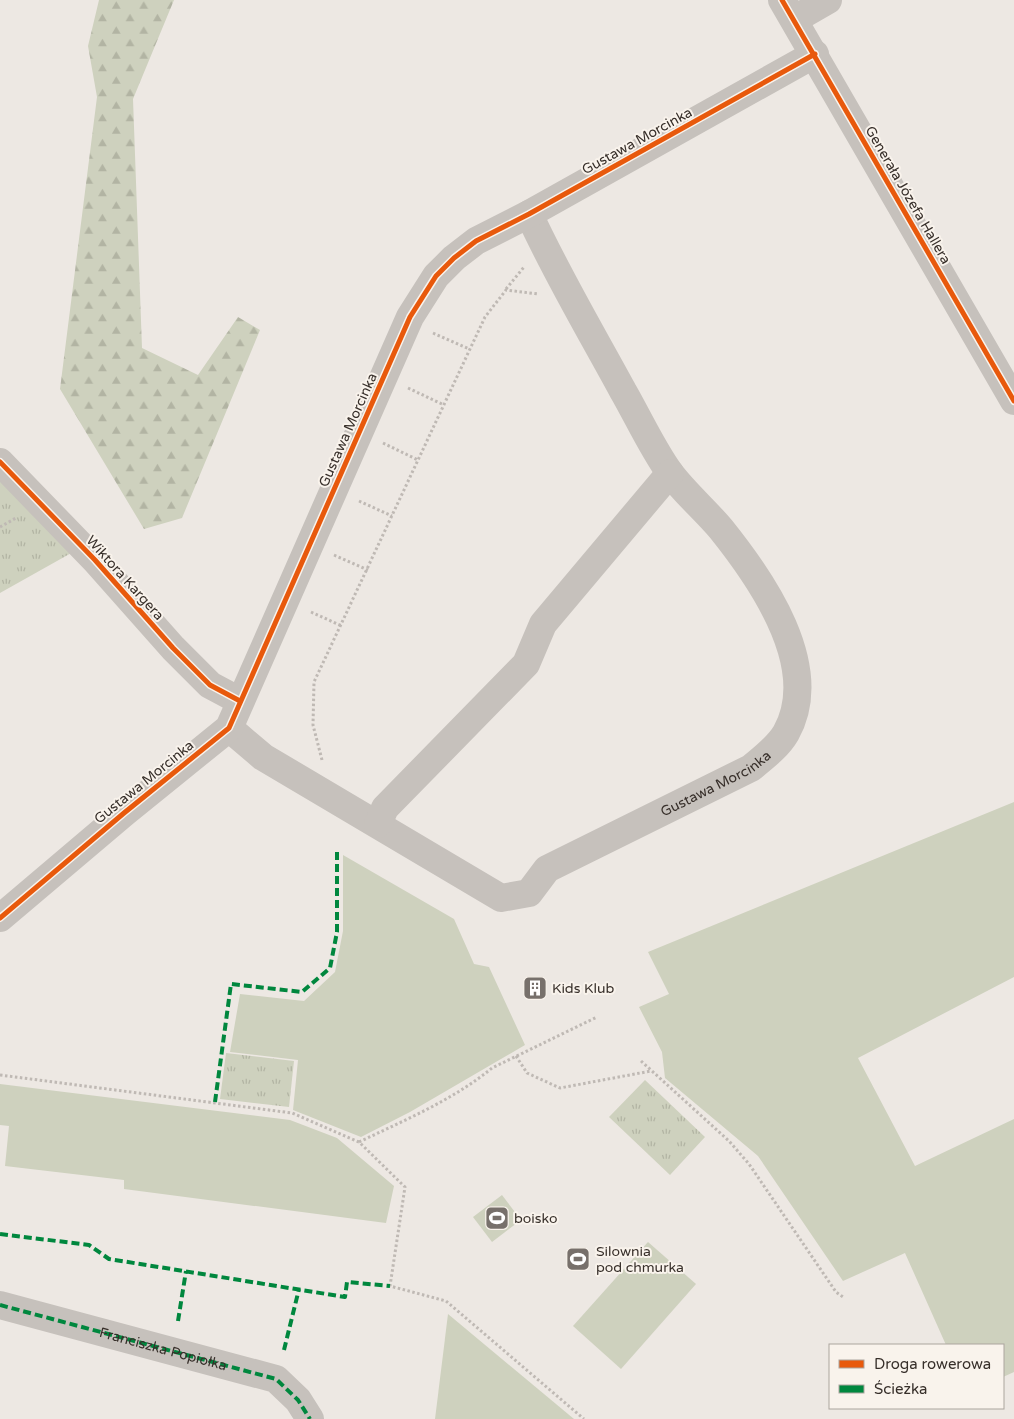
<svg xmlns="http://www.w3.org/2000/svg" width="1014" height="1419" font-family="'Varela Round',sans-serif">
<defs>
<pattern id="forest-firs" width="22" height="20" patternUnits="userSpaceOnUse" patternTransform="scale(1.25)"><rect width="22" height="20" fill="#ced1be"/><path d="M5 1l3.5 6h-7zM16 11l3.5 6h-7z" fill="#b2b4a3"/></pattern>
<pattern id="park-tufts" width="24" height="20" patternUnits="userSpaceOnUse" patternTransform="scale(1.25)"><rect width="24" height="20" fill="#ced1be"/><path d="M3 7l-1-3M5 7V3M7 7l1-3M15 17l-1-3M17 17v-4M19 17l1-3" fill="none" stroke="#b2b4a3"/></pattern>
</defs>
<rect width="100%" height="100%" fill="#ede8e3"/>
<g fill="#ced1be">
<path d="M1014,802V977L858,1058L915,1166L1014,1119V1372L1003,1377V1345H946L905,1253L843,1281L758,1156L665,1078L662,1052L639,1007L669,994L648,952Z"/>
<path d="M343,855L454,919L474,964L489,967L525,1045L410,1112L361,1137L293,1110L298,1060L230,1052L240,994L304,1001L335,972L343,931Z"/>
<path d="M0,1084L290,1120L337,1138L394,1186L386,1223L124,1189V1180L5,1166L9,1126L0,1125Z"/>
<path d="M502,1195L521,1220L492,1242L473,1217Z"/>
<path d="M648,1242L696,1284L621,1369L573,1326Z"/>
<path d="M448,1314L574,1419H435Z"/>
</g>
<path fill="url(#forest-firs)" d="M99,0H174L133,99L142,348L198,375L238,317L260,330L182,518L144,529L60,389L97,97L88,46Z"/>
<g fill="url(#park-tufts)">
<path d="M0,479L73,552L0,593Z"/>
<path d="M226,1053L294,1061L289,1107L220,1099Z"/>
<path d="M645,1080L705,1137L670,1175L609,1117Z"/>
</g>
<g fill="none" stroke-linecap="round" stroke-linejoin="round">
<g stroke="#bfb9b4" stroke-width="3" stroke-dasharray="2.5 2.5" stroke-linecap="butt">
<path d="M506,289L524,267"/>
<path d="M433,333L469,349"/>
<path d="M408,388L444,405"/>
<path d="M383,443L418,460"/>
<path d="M359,501L392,516"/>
<path d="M0,527L16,518"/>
<path d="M334,555L368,570"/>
<path d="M311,612L342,626"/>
<path d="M322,760L313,725L314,682L485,317L506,290L538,294"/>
<path d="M516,1056L527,1073L560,1088L651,1071"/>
<path d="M641,1061L729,1141L749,1164L836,1292L843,1297"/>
<path d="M0,1075L292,1113L359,1142L405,1187L390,1286L446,1301L584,1419"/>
<path d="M359,1142C405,1120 453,1100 492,1068L597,1017"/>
</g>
<g stroke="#c6c1bc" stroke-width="28">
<path d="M782,0L1014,401"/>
<path d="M795,19L828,0"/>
<path d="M0,462L95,560L173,648L210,685L240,701"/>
<path id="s1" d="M229,728L263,757L501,898L529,893L547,869L751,768C763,758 778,747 786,733C823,667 762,580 721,529C705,510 685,493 670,473C652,448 638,417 623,391C591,332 557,275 529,214"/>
<path d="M378,824L385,808L526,664L543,624L670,473"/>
<path d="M0,918L124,813L229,728L410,317L436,276L454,258L476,241L529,214L815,54"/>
<path id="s2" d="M0,1305L276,1379L298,1400L310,1419"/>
</g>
<g stroke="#00873e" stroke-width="4" stroke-dasharray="8 4" stroke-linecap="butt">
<path d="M215,1102L231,984L302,992L330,968L337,932V848"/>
<path d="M0,1234L89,1245L109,1259L345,1297L347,1282L390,1286"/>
<path d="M0,1305L276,1379L298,1400L310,1419"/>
<path d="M178,1321L186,1271"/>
<path d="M284,1350L299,1289"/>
</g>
<g stroke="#f9f3ec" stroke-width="8">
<g id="cycleway">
<path d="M782,0L1014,401"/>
<path d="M0,462L95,560L173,648L210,685L240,701"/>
<path d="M0,918L124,813L229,728L410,317L436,276L454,258L476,241L529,214L815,54"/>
</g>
</g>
<use href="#cycleway" stroke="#e8590c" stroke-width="5"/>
</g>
<defs>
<g id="building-square" transform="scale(1.25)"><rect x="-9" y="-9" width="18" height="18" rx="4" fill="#77706b" stroke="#f9f3ec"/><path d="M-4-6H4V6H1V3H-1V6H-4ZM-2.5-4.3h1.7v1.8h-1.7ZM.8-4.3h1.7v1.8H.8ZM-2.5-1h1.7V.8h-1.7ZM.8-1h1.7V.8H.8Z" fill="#fff"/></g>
<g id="stadium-square" transform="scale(1.25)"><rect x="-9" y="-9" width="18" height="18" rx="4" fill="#77706b" stroke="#f9f3ec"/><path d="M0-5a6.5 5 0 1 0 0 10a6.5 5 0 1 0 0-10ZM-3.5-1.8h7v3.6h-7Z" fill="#fff"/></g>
</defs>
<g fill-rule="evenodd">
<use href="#building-square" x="535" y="988"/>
<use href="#stadium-square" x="497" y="1218"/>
<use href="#stadium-square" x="578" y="1259"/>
</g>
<g text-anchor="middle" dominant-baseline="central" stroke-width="4" stroke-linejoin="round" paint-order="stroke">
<g font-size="14" fill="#372f2a" stroke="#f9f3ec">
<text transform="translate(637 141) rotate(-29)">Gustawa Morcinka</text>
<text transform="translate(908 195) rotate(60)">Generała Józefa Hallera</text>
<text transform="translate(348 430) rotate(-66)">Gustawa Morcinka</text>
<text transform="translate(125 578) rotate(48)">Wiktora Kargera</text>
<text transform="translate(144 782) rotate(-39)">Gustawa Morcinka</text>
<text stroke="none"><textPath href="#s1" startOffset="569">Gustawa Morcinka</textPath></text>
<text stroke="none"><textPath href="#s2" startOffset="169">Franciszka Popiołka</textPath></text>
</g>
<g font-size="14" fill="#372f2a" stroke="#f9f3ec" text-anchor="start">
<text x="552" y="988">Kids Klub</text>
<text x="514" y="1218">boisko</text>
<text x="596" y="1251">Silownia<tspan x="596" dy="16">pod chmurka</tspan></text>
</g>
</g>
<rect x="829" y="1344" width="175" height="65" fill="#f9f3ec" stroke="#aba59e"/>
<rect x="839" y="1360" width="25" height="8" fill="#e8590c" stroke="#aba59e"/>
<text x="874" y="1369" font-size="15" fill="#372f2a">Droga rowerowa</text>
<rect x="839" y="1385" width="25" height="8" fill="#00873e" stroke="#aba59e"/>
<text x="874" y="1394" font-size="15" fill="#372f2a">Ścieżka</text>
</svg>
